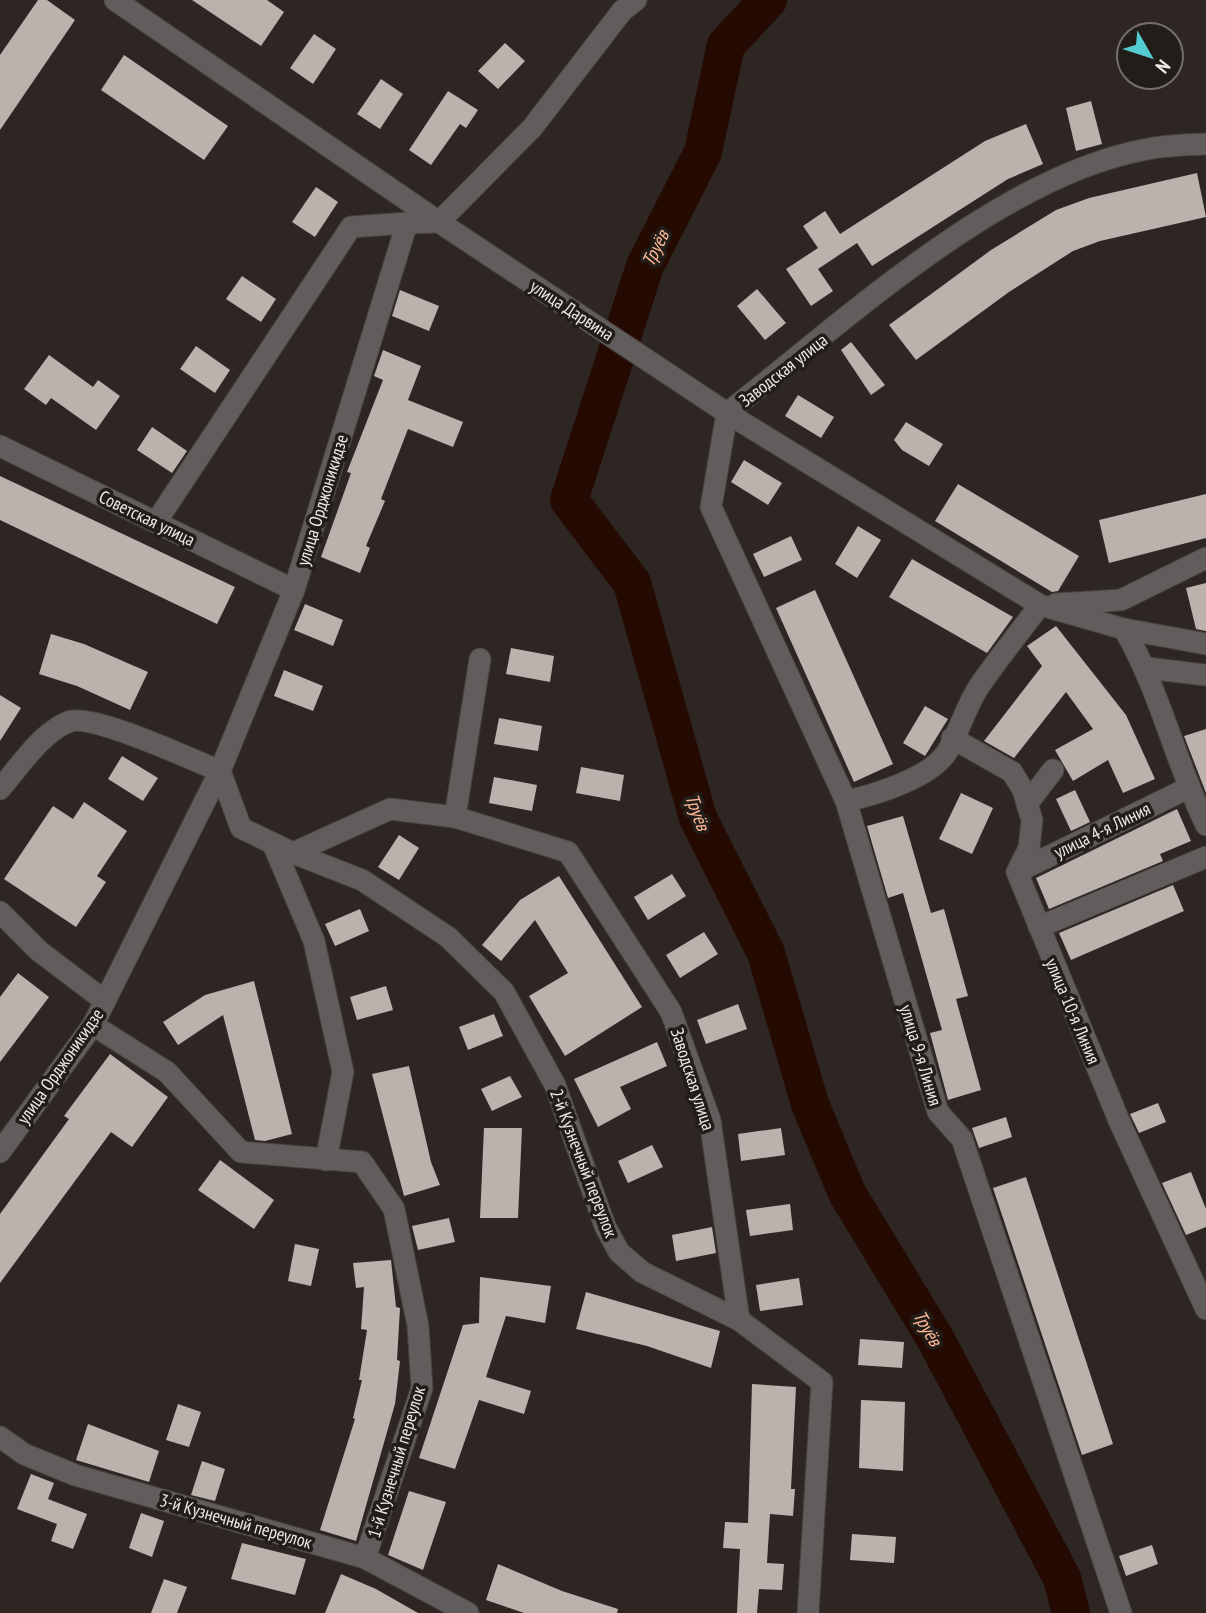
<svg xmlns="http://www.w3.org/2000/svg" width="1206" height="1613" font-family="'PT Sans Narrow',sans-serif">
<rect width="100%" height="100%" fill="#2d2623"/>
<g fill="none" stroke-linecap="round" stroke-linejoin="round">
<path stroke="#240a00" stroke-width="38" d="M768,0L726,45L703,152L645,266L569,500L632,583L698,818L766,953L810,1104L847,1193L936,1340L1062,1578L1071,1613"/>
</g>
<g fill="#bbb2ae">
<path d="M38,0H47L75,20L0,130V55Z"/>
<path d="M192,0H267L284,12L261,46Z"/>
<path d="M314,34L336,49L313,84L290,68Z"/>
<path d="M505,43L525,61L498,89L478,71Z"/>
<path d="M124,55L228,126L204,160L101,90Z"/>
<path d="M381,79L403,94L380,129L357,114Z"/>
<path d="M448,91L478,110L466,128L460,124L431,165L409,150Z"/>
<path d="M1091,101L1102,144L1076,151L1066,108Z"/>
<path d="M1026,124L1043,164L1008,179L872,266L857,243L818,269L833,291L811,306L786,269L818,248L803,226L825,211L840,234L985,141Z"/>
<path d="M1197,173L1206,217L1100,241L1073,251L1009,292L916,360L889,325L991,250L1056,210L1089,198Z"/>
<path d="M316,187L338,202L315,237L292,222Z"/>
<path d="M242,276L276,299L261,322L226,299Z"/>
<path d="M757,289L786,323L765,340L737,306Z"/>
<path d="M400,290L439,306L429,331L392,316Z"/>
<path d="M851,342L885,385L871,395L841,350Z"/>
<path d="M196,346L230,370L215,393L180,369Z"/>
<path d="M383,350L421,366L408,400L463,422L453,447L408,429L381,499L385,501L366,546L370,548L360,573L321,557L351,473L347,472L383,380L374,376Z"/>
<path d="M49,355L93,387L98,380L120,396L96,430L51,398L46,405L24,389Z"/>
<path d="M798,395L834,417L821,438L785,416Z"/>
<path d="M906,422L943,444L929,466L902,450L894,440Z"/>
<path d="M152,427L187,451L172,473L137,450Z"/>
<path d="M744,460L782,483L768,505L731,482Z"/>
<path d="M0,476L235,587L217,624L0,520Z"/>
<path d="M958,484L1079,556L1058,591L1052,592L935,521Z"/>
<path d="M1206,494V538L1109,563L1099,520Z"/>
<path d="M858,526L881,540L857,578L835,564Z"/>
<path d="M791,536L802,560L764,577L753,554Z"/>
<path d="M912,559L1013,617L987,653L889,597Z"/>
<path d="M1206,583V631L1196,629L1186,588Z"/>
<path d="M815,590L893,764L854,782L776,608Z"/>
<path d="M305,604L343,620L333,646L294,630Z"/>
<path d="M1056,626L1126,715L1155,779L1123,793L1108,760L1073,781L1055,750L1093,729L1066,692L1014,758L984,741L1042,666L1027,646Z"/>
<path d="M51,634L84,644L148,672L130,710L77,686L39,674Z"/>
<path d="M511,648L554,656L550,682L506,674Z"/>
<path d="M284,670L323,686L313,711L274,696Z"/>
<path d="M0,695L21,708L0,741Z"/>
<path d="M925,706L948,719L925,756L903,743Z"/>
<path d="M499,718L542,726L538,751L494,744Z"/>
<path d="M1206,729V793L1184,736Z"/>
<path d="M122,756L158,778L143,801L108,779Z"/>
<path d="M581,767L624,775L620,801L576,793Z"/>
<path d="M494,777L537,785L532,811L489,803Z"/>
<path d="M1075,790L1090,822L1071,831L1056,799Z"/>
<path d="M961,793L993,808L972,854L939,839Z"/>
<path d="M84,802L127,831L97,876L106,882L76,927L4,879L53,806L73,819Z"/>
<path d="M1177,809L1191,841L1160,854L1163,861L1049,909L1036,878Z"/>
<path d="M903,816L931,913L944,909L968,996L956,999L981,1090L948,1100L930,1033L942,1030L903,893L888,898L867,826Z"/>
<path d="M399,835L419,848L399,880L378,867Z"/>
<path d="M672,874L686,896L648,920L634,897Z"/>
<path d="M559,876L642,1007L565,1056L529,996L568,973L535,920L501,961L482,945L520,900Z"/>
<path d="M1173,885L1184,911L1071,960L1059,933Z"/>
<path d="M360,909L369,931L335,946L325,924Z"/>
<path d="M704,932L718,954L680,978L666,955Z"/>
<path d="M18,973L49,997L0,1062V997Z"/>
<path d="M254,981L292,1134L265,1141L255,1140L223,1015L178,1045L163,1022L205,995Z"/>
<path d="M386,986L393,1010L357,1020L350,997Z"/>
<path d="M738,1004L747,1029L706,1044L697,1020Z"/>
<path d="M494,1014L503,1036L468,1050L459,1027Z"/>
<path d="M657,1042L667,1066L620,1087L631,1109L598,1127L574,1079Z"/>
<path d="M110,1054L168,1097L132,1147L111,1132L0,1283V1214L69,1119L64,1116Z"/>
<path d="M409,1066L431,1162L440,1185L404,1196L372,1074Z"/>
<path d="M510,1076L522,1097L492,1111L481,1089Z"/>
<path d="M1158,1103L1166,1122L1139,1133L1130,1114Z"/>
<path d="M1006,1117L1012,1137L979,1148L972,1128Z"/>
<path d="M484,1128H522L518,1218H480Z"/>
<path d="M781,1128L785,1155L741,1161L738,1134Z"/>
<path d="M652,1145L663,1167L628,1183L618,1161Z"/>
<path d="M220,1160L274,1200L254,1229L198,1190Z"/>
<path d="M1191,1172L1206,1209V1227L1186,1235L1162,1183Z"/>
<path d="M1026,1177L1113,1444L1082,1455L993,1188Z"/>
<path d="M790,1204L793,1230L750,1236L746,1210Z"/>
<path d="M449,1218L455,1242L418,1250L412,1226Z"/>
<path d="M712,1227L716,1253L676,1261L672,1235Z"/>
<path d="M295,1244L319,1249L311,1286L288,1281Z"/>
<path d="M391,1260L396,1307L400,1308L397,1360L400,1361L395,1404L356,1541L320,1530L355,1419L353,1418L362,1380H359L367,1330L361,1329L364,1287L356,1288L353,1263Z"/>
<path d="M480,1277L551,1286L545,1323L506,1316L486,1377L531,1391L524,1414L479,1400L455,1469L419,1458L463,1325L479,1323Z"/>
<path d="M799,1278L803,1305L760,1311L756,1285Z"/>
<path d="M586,1292L720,1331L711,1368L647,1346L576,1329Z"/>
<path d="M860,1339L904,1342L902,1368L858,1365Z"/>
<path d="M752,1384L796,1387L791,1489H795L793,1516L770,1514L767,1563L784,1564L782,1590L759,1589L757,1613H737L740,1549L723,1548L725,1522L748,1523Z"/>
<path d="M861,1400L905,1402L903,1471L859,1468Z"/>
<path d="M178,1404L201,1412L189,1447L166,1440Z"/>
<path d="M88,1424L159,1451L149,1482L76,1460Z"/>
<path d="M202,1461L225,1469L215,1501L191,1495Z"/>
<path d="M31,1474L54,1483L48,1499L87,1514L73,1549L51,1541L57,1524L17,1509Z"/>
<path d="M409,1491L446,1502L423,1570L388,1555Z"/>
<path d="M141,1513L164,1521L152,1557L129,1548Z"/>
<path d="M852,1534L896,1537L894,1563L850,1560Z"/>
<path d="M242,1543L306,1559L295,1595L231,1579Z"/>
<path d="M1152,1545L1158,1564L1126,1576L1119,1556Z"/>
<path d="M498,1564L562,1591L618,1609L617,1613H524L486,1600Z"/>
<path d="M341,1574L376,1589L418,1613H325Z"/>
<path d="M164,1579L187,1587L177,1613H151Z"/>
</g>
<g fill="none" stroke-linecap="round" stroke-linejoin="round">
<g stroke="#48413e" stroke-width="23">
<g id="minor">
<path d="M115,0L439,222L727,413L1040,605L1124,629C1160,691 1175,761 1206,825"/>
<path d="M0,446L294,590"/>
<path d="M156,522L351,227L407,223"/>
<path d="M1056,604L1121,600L1206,558"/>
<path d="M1040,605C1019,633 997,660 978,688C965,709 958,734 947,752C930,778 875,795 846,801L938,1112L962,1139L1121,1613"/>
<path d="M1124,629L1206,644"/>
<path d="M480,659L455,817L568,852L671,1012L710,1120L739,1320L822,1382L808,1613"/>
<path d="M1147,668L1206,675"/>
<path d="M952,738L1012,772L1023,790L1032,820L1029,848L1017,872L1120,1123L1206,1309"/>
<path d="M0,789C20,766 40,734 68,722C91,712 192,760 220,771L241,828L293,853L390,809L455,817"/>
<path d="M846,801L711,507L727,413C844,322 1000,175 1148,149C1167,145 1187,145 1206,144"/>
<path d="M1027,804L1053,770"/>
<path d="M273,844L314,941L343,1072L326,1160"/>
<path d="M293,853L362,880L448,937L504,992L555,1085L605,1226L619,1252L642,1272L739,1320"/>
<path d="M1017,872L1188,788"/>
<path d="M0,912L39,951L105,1001"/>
<path d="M1039,927L1206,857"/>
<path d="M93,1025L167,1072L241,1152L362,1162L394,1209L418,1326L422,1388L365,1558"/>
<path d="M0,1152L93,1025L220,771L294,590L407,223L439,222L532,128L622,11L636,0"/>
<path d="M0,1437L24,1454L75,1475L365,1558L468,1613"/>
</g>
</g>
<use href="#minor" stroke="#615d5c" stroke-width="21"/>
</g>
<g text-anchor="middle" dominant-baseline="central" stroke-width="7" stroke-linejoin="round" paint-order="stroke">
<g font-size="18" fill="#eee9e6" stroke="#231d19">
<text transform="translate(572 310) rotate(33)">улица Дарвина</text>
<text transform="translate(783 370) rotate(-38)">Заводская улица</text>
<text transform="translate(322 500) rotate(-73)">улица Орджоникидзе</text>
<text transform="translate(147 518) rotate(26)">Советская улица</text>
<text transform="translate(1102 830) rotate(-26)">улица 4-я Линия</text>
<text transform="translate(1073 1011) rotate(67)">улица 10-я Линия</text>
<text transform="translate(921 1055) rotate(73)">улица 9-я Линия</text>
<text transform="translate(60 1066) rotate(-55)">улица Орджоникидзе</text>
<text transform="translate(693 1079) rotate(72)">Заводская улица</text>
<text transform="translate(584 1163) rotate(69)">2-й Кузнечный переулок</text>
<text transform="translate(396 1462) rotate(-73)">1-й Кузнечный переулок</text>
<text transform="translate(236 1521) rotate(16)">3-й Кузнечный переулок</text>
</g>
<g font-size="19" font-style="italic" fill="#fdb996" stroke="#231d19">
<text transform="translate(655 248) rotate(-64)">Труёв</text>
<text transform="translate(698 812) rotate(70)">Труёв</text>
<text transform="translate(928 1328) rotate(60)">Труёв</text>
</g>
</g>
<g transform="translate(1150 56) rotate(129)"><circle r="33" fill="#231d19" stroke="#746f6b" stroke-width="2"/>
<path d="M0-5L12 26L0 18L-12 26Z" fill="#52ccd0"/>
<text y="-10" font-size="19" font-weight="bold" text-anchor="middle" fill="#eee9e6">N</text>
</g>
</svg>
